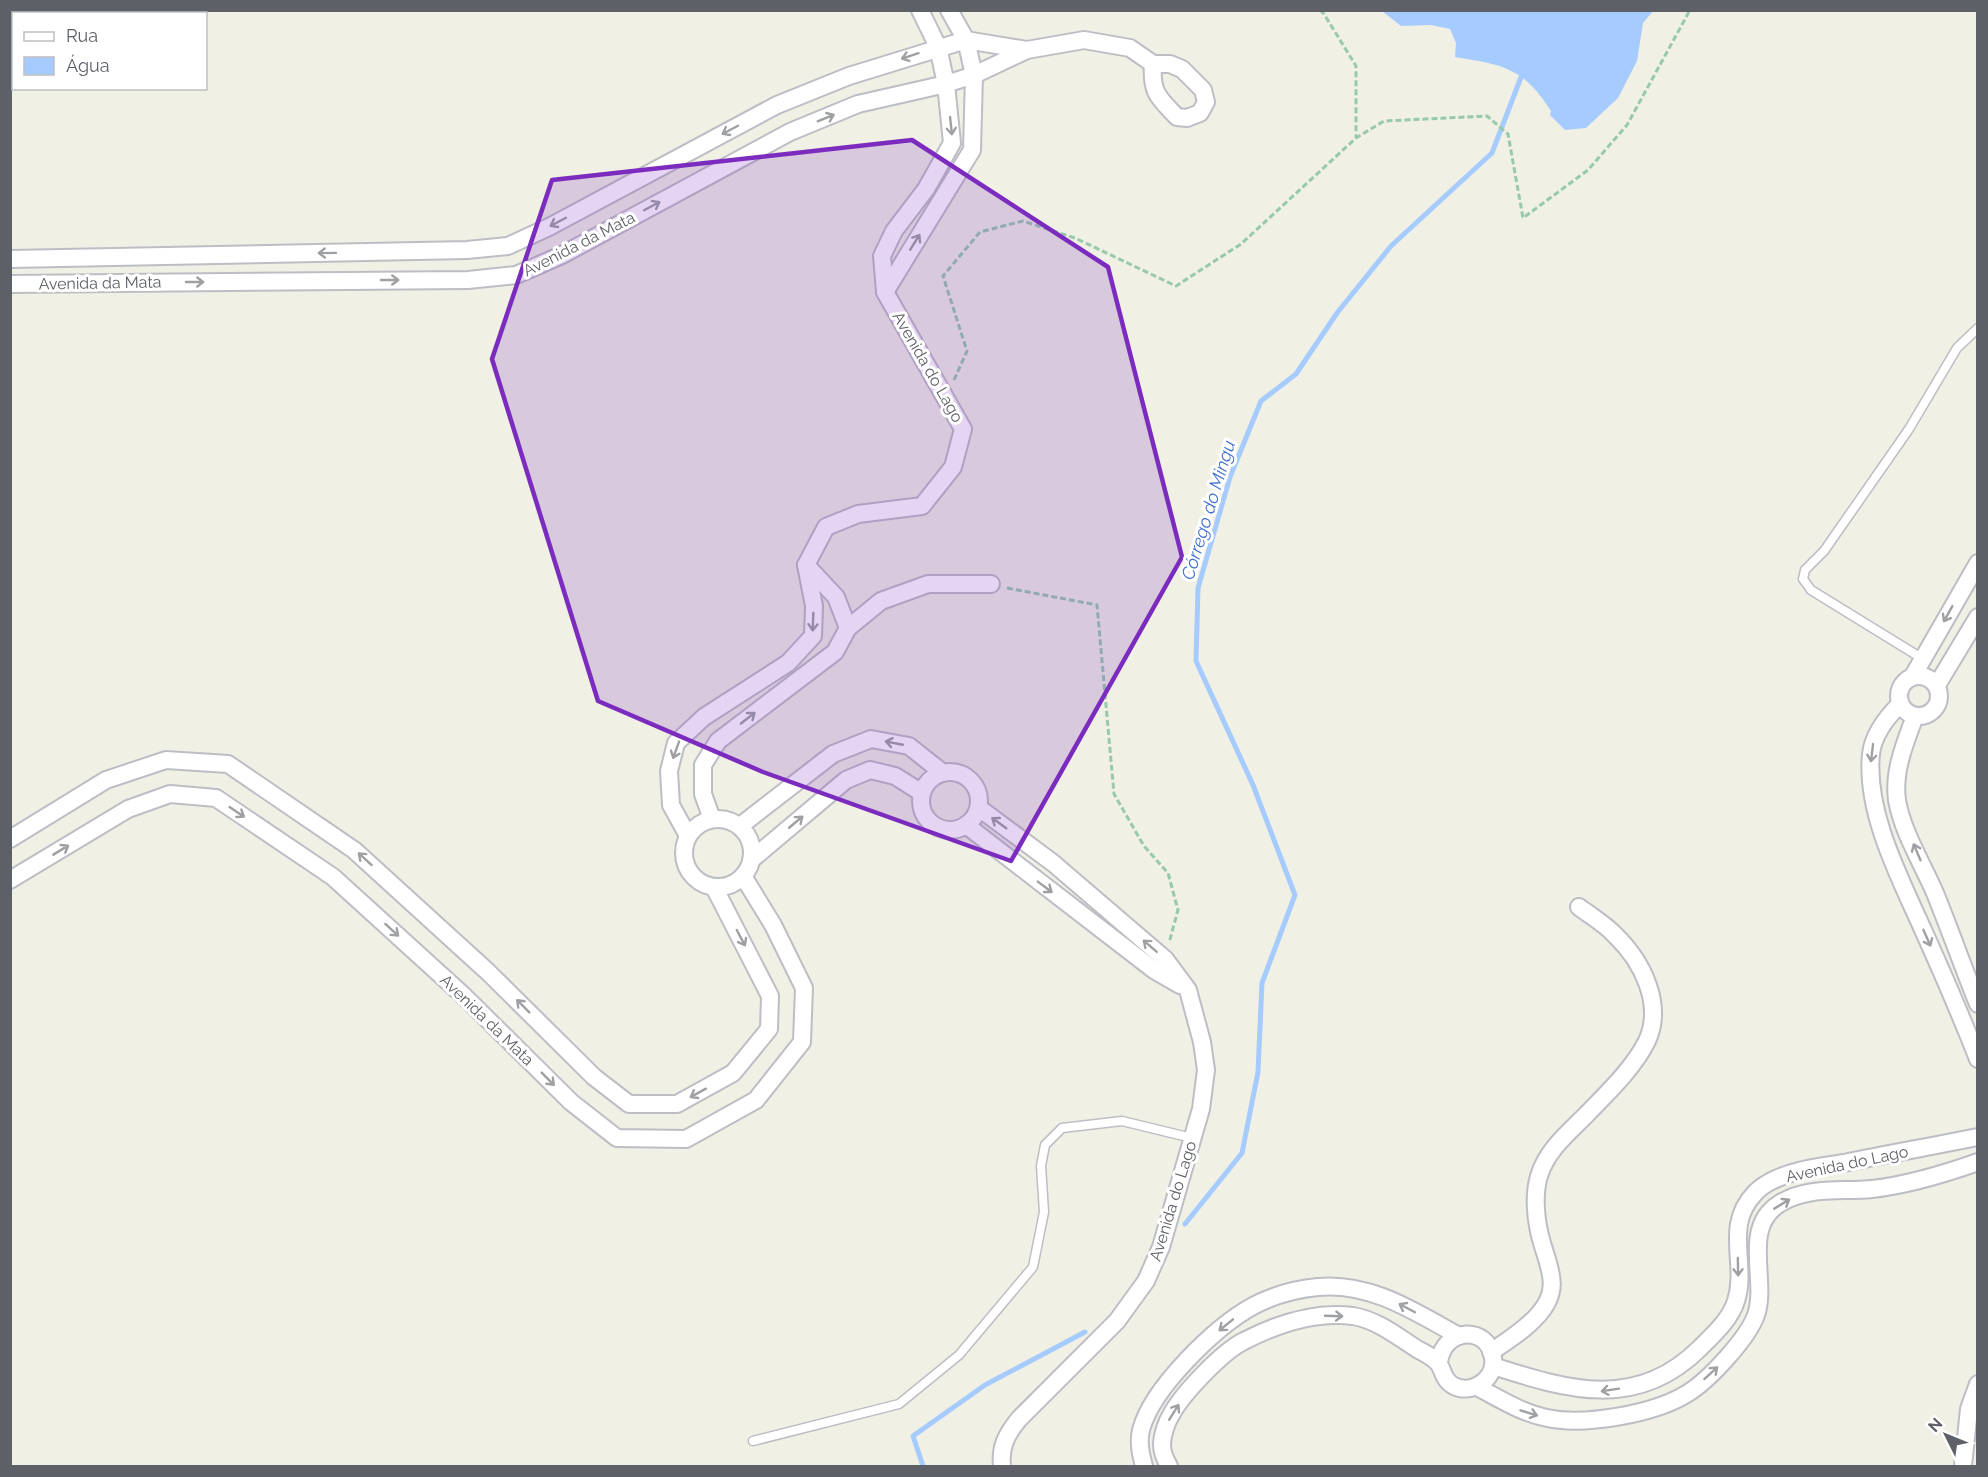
<svg xmlns="http://www.w3.org/2000/svg" width="1988" height="1477" font-family="Raleway,sans-serif">
<rect width="100%" height="100%" fill="#f0f0e5"/>
<path fill="#a6cbff" d="M1382,11H1653L1643,23L1637,61L1618,98L1586,128L1565,130L1550,115L1551,111C1523,67 1503,65 1455,57L1456,43L1450,29L1431,25L1401,26Z"/>
<g fill="none" stroke-linecap="round" stroke-linejoin="round">
<g stroke="#a6cbff" stroke-width="5">
<path d="M1185,1224L1242,1153L1258,1072L1262,983L1295,895L1253,785L1196,661L1198,588L1230,477L1261,401L1296,374L1337,313L1391,246L1492,153L1523,72"/>
<path d="M923,1466L913,1436L985,1385L1085,1332"/>
</g>
<g stroke="#bdbec5" stroke-width="11">
<g id="service">
<path d="M1923,659L1811,590L1803,579L1805,570L1824,551L1909,429L1957,348L1978,328"/>
<path d="M753,1441L899,1404L959,1355L1033,1267L1044,1212L1041,1166L1045,1145L1062,1128L1122,1121L1192,1138"/>
</g>
</g>
<g stroke="#bdbec5" stroke-width="20">
<g id="minor">
<path d="M10,259L467,250L508,246L549,227L777,105L849,76L966,40L1027,50"/>
<path d="M10,284L468,280L516,275L562,255L790,132L858,104L946,84L974,75L1027,50L1084,40L1130,48L1153,64H1170L1182,69L1203,90L1206,102L1200,113L1187,118L1177,117C1158,97 1151,93 1153,64"/>
<path d="M885,292L972,150L974,75L966,40L949,10"/>
<path d="M848,628L881,601L928,584H991"/>
<circle cx="1919" cy="696" r="20"/>
<path d="M1913,676L1978,563"/>
<path d="M1937,685L1978,617"/>
<path d="M1900,704C1887,717 1873,735 1871,754C1865,813 1901,880 1924,932C1943,974 1961,1016 1978,1059"/>
<path d="M1915,716C1905,743 1893,771 1897,800C1902,831 1923,865 1935,893C1950,930 1963,967 1978,1004"/>
<circle cx="950" cy="801" r="29"/>
<path d="M979,808L1053,863L1165,959L1188,990L1202,1042L1206,1070L1201,1109L1161,1247L1146,1281L1117,1321L1019,1419C1006,1435 1000,1447 1002,1466"/>
<circle cx="718" cy="853" r="34"/>
<path d="M712,819L703,794V765L718,741L835,652L848,628L836,597L806,565"/>
<path d="M966,825L1154,970L1180,985"/>
<path d="M740,826L833,754L871,739L909,746L943,773"/>
<path d="M688,836L671,805L669,771L676,743L704,717L788,663L813,636L814,606L806,565L826,527L858,514L922,506L953,467L963,429L885,292L882,256L894,231L926,189L952,143L946,84L938,47L920,10"/>
<path d="M10,839L106,780L166,760L228,764L354,850L488,972L594,1077L629,1104H677L733,1073L769,1029L770,996L714,887"/>
<path d="M751,860L846,780L870,770L895,776L922,793"/>
<path d="M10,880L128,809L170,794L216,798L333,877L465,997L571,1102L617,1138L686,1139L756,1100L802,1042L804,988L773,925L743,876"/>
<path d="M1491,1352C1507,1341 1525,1330 1538,1315C1561,1290 1550,1270 1542,1243C1536,1223 1533,1196 1539,1176C1547,1150 1568,1133 1586,1115C1607,1093 1633,1069 1647,1041C1664,1004 1642,961 1615,935C1605,924 1591,916 1579,907"/>
<path d="M1493,1366C1568,1390 1637,1411 1700,1348C1713,1335 1730,1320 1736,1301C1748,1264 1723,1226 1755,1193C1762,1185 1776,1178 1786,1175C1804,1168 1825,1166 1844,1163C1888,1154 1933,1146 1978,1137"/>
<path d="M1477,1387C1500,1399 1522,1413 1547,1418C1585,1426 1655,1414 1688,1393C1709,1380 1748,1338 1756,1315C1768,1281 1741,1228 1779,1204C1806,1186 1841,1192 1872,1189C1908,1185 1944,1174 1978,1162"/>
<path d="M1144,1466C1141,1455 1138,1443 1141,1430C1152,1388 1215,1327 1253,1306C1272,1296 1296,1289 1318,1287C1371,1282 1415,1312 1459,1336"/>
<path d="M1169,1466C1166,1461 1162,1452 1162,1445C1162,1436 1166,1423 1171,1415C1182,1394 1223,1351 1244,1341C1277,1324 1316,1311 1353,1316C1377,1320 1397,1336 1417,1349C1423,1352 1431,1356 1436,1361C1444,1367 1441,1379 1454,1386C1472,1395 1496,1379 1493,1358C1488,1325 1444,1327 1439,1362"/>
<path d="M1963,1466L1969,1409L1978,1384"/>
</g>
</g>
<g stroke="#97c9ad" stroke-width="3" stroke-dasharray="6 3" stroke-linecap="butt">
<path d="M1320,10L1324,14L1356,66V138"/>
<path d="M954,380L967,351L943,276L980,232L1023,221L1075,238L1176,286L1241,244L1356,138L1384,121L1487,116L1508,134L1523,218L1588,170L1627,125L1690,10"/>
<path d="M1007,588L1097,605L1114,794L1144,846L1168,873L1178,910L1169,943"/>
</g>
<use href="#service" stroke="#fff" stroke-width="8"/>
<use href="#minor" stroke="#fff" stroke-width="16"/>
</g>
<defs><path id="oneway-shaft" d="M-6 0H5M1.5-3L5.5 0L1.5 3" fill="none" stroke-width="1.6" stroke-linecap="round" stroke-linejoin="round" transform="scale(1.5)"/></defs>
<g stroke="#9ea0a4">
<use href="#oneway-shaft" transform="translate(910 56) rotate(162)"/>
<use href="#oneway-shaft" transform="translate(826 118) rotate(-22)"/>
<use href="#oneway-shaft" transform="translate(951 126) rotate(84)"/>
<use href="#oneway-shaft" transform="translate(730 130) rotate(152)"/>
<use href="#oneway-shaft" transform="translate(652 206) rotate(-28)"/>
<use href="#oneway-shaft" transform="translate(558 222) rotate(152)"/>
<use href="#oneway-shaft" transform="translate(915 242) rotate(-58)"/>
<use href="#oneway-shaft" transform="translate(327 253) rotate(179)"/>
<use href="#oneway-shaft" transform="translate(390 280)"/>
<use href="#oneway-shaft" transform="translate(195 282)"/>
<use href="#oneway-shaft" transform="translate(1948 614) rotate(119)"/>
<use href="#oneway-shaft" transform="translate(813 622) rotate(92)"/>
<use href="#oneway-shaft" transform="translate(748 718) rotate(-38)"/>
<use href="#oneway-shaft" transform="translate(894 743) rotate(-169)"/>
<use href="#oneway-shaft" transform="translate(676 750) rotate(110)"/>
<use href="#oneway-shaft" transform="translate(1872 753) rotate(97)"/>
<use href="#oneway-shaft" transform="translate(237 812) rotate(34)"/>
<use href="#oneway-shaft" transform="translate(796 822) rotate(-40)"/>
<use href="#oneway-shaft" transform="translate(999 823) rotate(-144)"/>
<use href="#oneway-shaft" transform="translate(61 850) rotate(-31)"/>
<use href="#oneway-shaft" transform="translate(1917 852) rotate(-113)"/>
<use href="#oneway-shaft" transform="translate(365 859) rotate(-138)"/>
<use href="#oneway-shaft" transform="translate(1045 887) rotate(37)"/>
<use href="#oneway-shaft" transform="translate(392 930) rotate(42)"/>
<use href="#oneway-shaft" transform="translate(741 938) rotate(62)"/>
<use href="#oneway-shaft" transform="translate(1927 938) rotate(66)"/>
<use href="#oneway-shaft" transform="translate(1150 946) rotate(-139)"/>
<use href="#oneway-shaft" transform="translate(523 1006) rotate(-135)"/>
<use href="#oneway-shaft" transform="translate(548 1079) rotate(45)"/>
<use href="#oneway-shaft" transform="translate(698 1093) rotate(151)"/>
<use href="#oneway-shaft" transform="translate(1782 1204) rotate(-31)"/>
<use href="#oneway-shaft" transform="translate(1738 1267) rotate(89)"/>
<use href="#oneway-shaft" transform="translate(1407 1308) rotate(-152)"/>
<use href="#oneway-shaft" transform="translate(1334 1316) rotate(2)"/>
<use href="#oneway-shaft" transform="translate(1226 1325) rotate(141)"/>
<use href="#oneway-shaft" transform="translate(1711 1373) rotate(-42)"/>
<use href="#oneway-shaft" transform="translate(1610 1390) rotate(171)"/>
<use href="#oneway-shaft" transform="translate(1174 1412) rotate(-58)"/>
<use href="#oneway-shaft" transform="translate(1529 1413) rotate(17)"/>
</g>
<path fill="#7b2cbf" fill-opacity="0.2" stroke="#7b2cbf" stroke-width="4.5" stroke-linejoin="round" d="M912,140L1108,267L1182,557L1011,861L763,772L598,701L492,359L552,180Z"/>
<g text-anchor="middle" dominant-baseline="central" stroke-width="6" stroke-linejoin="round" paint-order="stroke">
<g font-size="16" fill="#5d6067" stroke="#fff">
<text transform="translate(579 244) rotate(-27)">Avenida da Mata</text>
<text transform="translate(100 283) rotate(-1)">Avenida da Mata</text>
<text transform="translate(928 367) rotate(60)">Avenida do Lago</text>
<text transform="translate(487 1020) rotate(44)">Avenida da Mata</text>
<text transform="translate(1847 1164) rotate(-12)">Avenida do Lago</text>
<text transform="translate(1173 1201) rotate(-73)">Avenida do Lago</text>
</g>
<g font-size="18" font-style="italic" fill="#3e6fce" stroke="#fff">
<text transform="translate(1208 510) rotate(-73)">Córrego do Mingu</text>
</g>
</g>
<rect width="1988" height="1477" fill="none" stroke="#5d6067" stroke-width="24"/>
<rect x="12" y="12" width="195" height="78" fill="#ffffff" stroke="#bebfc2" stroke-width="1.5"/>
<rect x="24" y="32" width="30" height="9" fill="#ffffff" stroke="#bebfc2" stroke-width="1.5"/>
<text x="66" y="42" font-size="18" fill="#5d6067">Rua</text>
<rect x="24" y="57" width="30" height="18" fill="#a6cbff" stroke="#bebfc2" stroke-width="1.5"/>
<text x="66" y="72" font-size="18" fill="#5d6067">Água</text>
<g transform="translate(1946 1435) rotate(313)" stroke="#ffffff" stroke-width="4.5" paint-order="stroke">
<path d="M0-4.5L10 22L0 15L-10 22Z" fill="#5d6067"/>
<text y="-9" font-size="16" font-weight="bold" text-anchor="middle" fill="#5d6067">N</text>
</g>
</svg>
